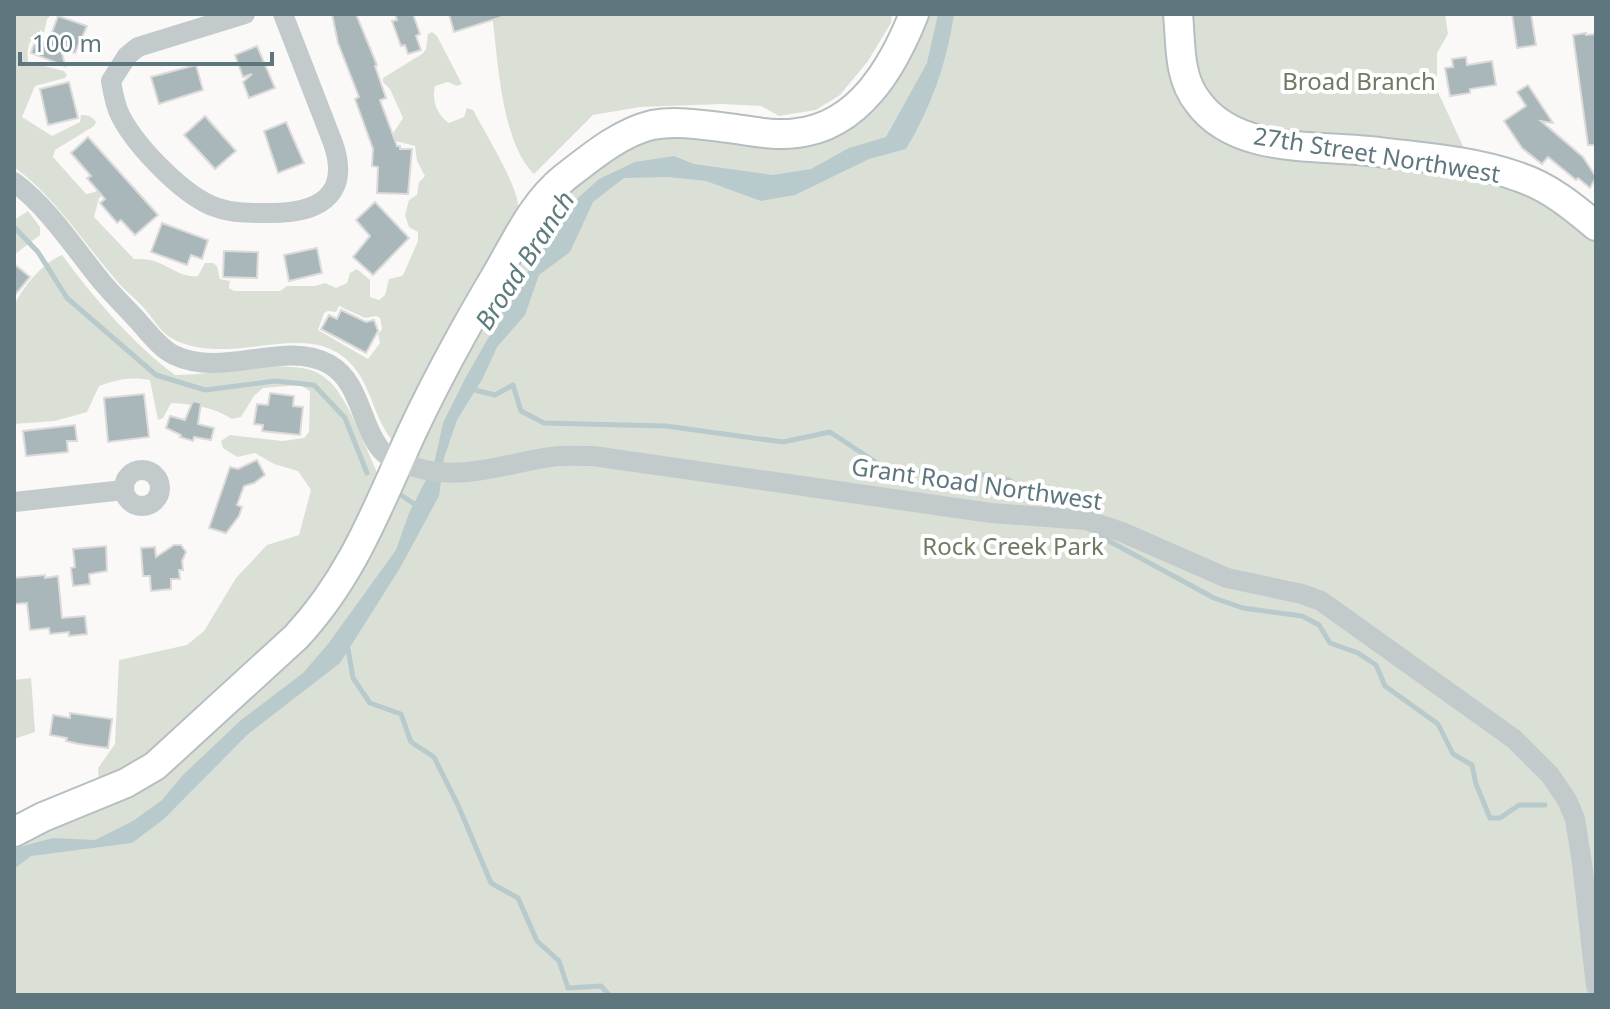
<svg xmlns="http://www.w3.org/2000/svg" width="1610" height="1009" font-family="'Noto Sans',sans-serif">
<rect width="100%" height="100%" fill="#faf9f7"/>
<g fill="#dbe0d6" fill-rule="evenodd">
<path d="M14,14H52L47,19L44,33C28,36 27,47 28,62L64,71L67,75L65,78L35,86L22,117L52,136L80,122L81,115C88,115 92,116 96,122L94,126L55,150L53,157L86,194L95,192L112,176L117,182L99,198L94,217L134,259C141,259 148,259 154,261C170,266 180,278 198,276L205,263H213L217,266L220,279L230,281L229,288L234,291H280L287,286H315L325,283L336,288L347,283L350,273L357,269L370,280V297L379,300L385,295L389,279L402,276L404,273L418,241V232L409,227L405,215L409,200L417,195L419,182L425,176L417,161L415,146L392,140V135L403,118L390,89L383,82V78L422,54L426,49L428,34L432,32L437,36L462,84L457,86L448,82L435,86C432,100 436,114 449,123L464,117L467,108L473,110C484,131 517,184 518,205C518,221 501,240 492,253C453,310 425,376 396,439L392,440C374,418 371,386 352,365C308,315 230,371 171,338C159,331 152,316 142,306C134,297 124,290 116,280C83,242 56,198 14,167ZM339,306L365,318L376,316L380,318L382,329L378,334L380,343L368,359L318,330L324,313L328,311L336,312Z"/>
<path d="M492,14H892L891,23L868,61L840,95L816,110L779,116L761,106L722,104L640,107L593,115L534,174C501,142 498,59 492,14Z"/>
<path d="M921,14H1165L1178,97L1202,127L1216,137L1259,152L1362,162L1500,182L1566,215L1596,243V995H14V844L72,816L342,597L473,326L552,202L619,148L677,128L825,137Z"/>
<path d="M1187,14H1445L1448,34L1437,53V90L1468,157L1306,144L1218,116L1189,70Z"/>
<path d="M28,211L40,227V235L14,255V220Z"/>
<path d="M62,255C94,298 132,343 175,375C216,375 274,360 311,370C321,373 334,384 339,393C356,418 366,449 379,477L335,570L293,625L134,767L99,780L98,768L115,744L119,660L187,645L204,631L236,578L267,545L299,535L311,490L298,471L274,464L255,453L237,457L223,448L221,441L230,435L282,441L304,438L309,432L310,391L300,385L263,388L254,396L241,417L232,419C214,407 192,404 171,403L163,418L158,420L150,380C132,376 115,380 99,386L87,412L55,421L14,424C14,403 10,317 15,304C23,286 44,262 62,255Z"/>
<path d="M31,678L35,732L14,739V680Z"/>
</g>
<path fill="#b8cacb" d="M938,14H954C947,63 931,107 906,149L869,159L795,195L761,201L706,181L668,177L624,178L593,202L570,252L539,275L525,315L497,347L483,378L457,420L444,458L439,496L400,568L340,663L247,735L164,819L132,843L31,856L14,869V850L19,847L53,838L95,840L133,821L162,800L183,775L241,720L303,673L328,644L396,550L409,513L434,464L443,423L467,375L506,307L568,207L599,179L635,162L674,156L694,164L773,175L811,169L849,148L886,137L927,63Z"/>
<g fill="none" stroke-linecap="round" stroke-linejoin="round">
<g stroke="#b8cacb" stroke-width="5">
<path d="M14,227L38,252L67,298L156,375L205,390L275,381L314,385L345,418L367,473"/>
<path d="M471,389L495,395L513,385L521,411L544,423L666,426L783,442L830,432L880,465L965,480L979,474L1009,480L1023,489"/>
<path d="M401,495L417,506"/>
<path d="M1098,535L1214,598L1243,608L1302,616L1319,625L1330,643L1358,653L1376,665L1385,686L1438,724L1453,754L1472,765L1476,784L1490,818H1500L1519,805H1545"/>
<path d="M342,646L348,649L353,678L370,703L401,714L411,742L434,757L458,805L491,883L518,898L537,941L559,961L568,988L601,986L609,995"/>
</g>
</g>
<g fill="#a9b6ba" stroke="#dcdbd9" stroke-width="2">
<path d="M332,14H356L377,65L375,66L386,98L380,100L397,146H400V149H412L408,194L377,193L378,167L372,166L373,149L355,99L359,97L338,43Z"/>
<path d="M395,14H413L420,34L416,36L421,50L408,54L405,45L401,46L392,21L397,20Z"/>
<path d="M449,14H502V17L454,32Z"/>
<path d="M1512,14H1531L1536,45L1517,48Z"/>
<path d="M58,16L87,26L75,53L61,48L65,66L31,53L36,39L48,43Z"/>
<path d="M1586,33V35L1596,34V145H1588L1573,35Z"/>
<path d="M257,46L275,88L249,98L243,82L252,74L243,77L235,55Z"/>
<path d="M1466,57L1467,65L1492,61L1496,85L1470,89V93L1450,96L1445,68L1453,67L1452,59Z"/>
<path d="M196,65L203,90L159,104L151,77Z"/>
<path d="M69,82L78,118L48,125L40,89Z"/>
<path d="M1528,85L1553,123L1541,121L1583,157L1596,177L1590,188L1578,178L1576,180L1548,157L1542,164L1522,148L1504,121L1526,106L1517,92Z"/>
<path d="M205,116L236,151L215,169L184,135Z"/>
<path d="M286,122L304,163L278,173L264,131Z"/>
<path d="M88,137L158,215L135,235L121,220L117,223L100,203L105,199L87,178L91,176L71,153Z"/>
<path d="M375,202L409,238L373,275L353,257L370,236L356,220Z"/>
<path d="M162,223L208,240L202,259L191,255L187,265L151,252Z"/>
<path d="M317,248L322,273L289,281L284,255Z"/>
<path d="M224,251L258,252L257,278L223,277Z"/>
<path d="M14,264L30,277L14,296Z"/>
<path d="M341,310L366,322L374,320L378,331L366,353L321,329L329,315L337,319Z"/>
<path d="M270,393L294,396L293,406L303,407L300,435L262,431L263,425L254,424L257,404L268,405Z"/>
<path d="M144,394L149,437L108,442L104,398Z"/>
<path d="M193,401L201,403L198,424L214,428L211,440L194,437L193,441L180,437L181,435L166,428L170,416L185,420Z"/>
<path d="M75,425L77,441H67L68,452L26,456L23,431Z"/>
<path d="M257,460L265,475L254,483L244,486L237,505L242,507L239,516L226,533L209,528L230,467L238,469Z"/>
<path d="M174,545H181L186,552L182,561L183,570H179L180,579H171V589L151,591L150,576H143L141,548L155,547L156,557Z"/>
<path d="M106,546L107,571L89,574L90,584L73,586L71,568L75,567L73,549Z"/>
<path d="M45,575V578L58,576L62,618L85,616L87,634L69,636V632L50,634L49,628L30,630L27,603L14,604V578Z"/>
<path d="M70,713L112,719L108,748L79,744L66,741L67,738L50,735L53,715L70,718Z"/>
</g>
<g fill="none" stroke-linecap="round" stroke-linejoin="round">
<g stroke="#b5bec1" stroke-width="32">
<g id="secondary">
<path d="M1178,14C1181,44 1178,77 1198,102C1235,153 1313,145 1369,151C1419,157 1472,160 1519,177C1549,187 1572,206 1596,226"/>
<path d="M14,832L43,817L126,783L155,766L296,637C353,576 378,506 412,432C438,377 467,324 498,272C517,239 534,202 564,178C590,158 619,133 652,125C679,120 709,126 736,129C756,132 776,136 797,133C859,126 893,67 914,14"/>
</g>
</g>
<g stroke="#c2cacc" stroke-width="20">
<path d="M245,14L138,47L127,56L111,81C113,93 115,106 121,117C137,147 185,198 218,208C233,213 250,213 267,213C315,214 352,198 333,143L283,14"/>
<path d="M14,182C50,209 74,248 102,282C114,296 127,309 139,322C149,333 160,348 174,355C224,379 284,339 329,364C359,381 360,420 378,446C386,458 400,463 414,467C462,482 503,464 550,457C564,455 579,456 593,456L991,513L1086,520L1122,532L1227,578L1302,594L1321,601L1514,739L1550,775L1567,800L1575,819L1582,863L1596,986"/>
<circle cx="142" cy="488" r="18"/>
<path d="M14,502L124,490"/>
</g>
<use href="#secondary" stroke="#fff" stroke-width="28"/>
</g>
<g text-anchor="middle" dominant-baseline="central" stroke-width="8" stroke-linejoin="round" paint-order="stroke">
<g font-size="24" fill="#6c7b62" stroke="#fff">
<text x="1359" y="80">Broad Branch</text>
<text x="1013" y="545">Rock Creek Park</text>
</g>
<g font-size="24" fill="#5e777f" stroke="#fff">
<text transform="translate(1377 154) rotate(9)">27th Street Northwest</text>
<text transform="translate(977 483) rotate(8)">Grant Road Northwest</text>
</g>
<g font-size="26" font-style="italic" fill="#5d7c7e" stroke="#fff">
<text transform="translate(524 260) rotate(-57)">Broad Branch</text>
</g>
</g>
<rect width="1610" height="1009" fill="none" stroke="#5e777f" stroke-width="32"/>
<path d="M20 52v12h252v-12" fill="none" stroke="#5e777f" stroke-width="4"/>
<text x="32" y="52" font-size="24" fill="#5e777f" stroke="#ffffff" stroke-width="6" paint-order="stroke">100 m</text>
</svg>
